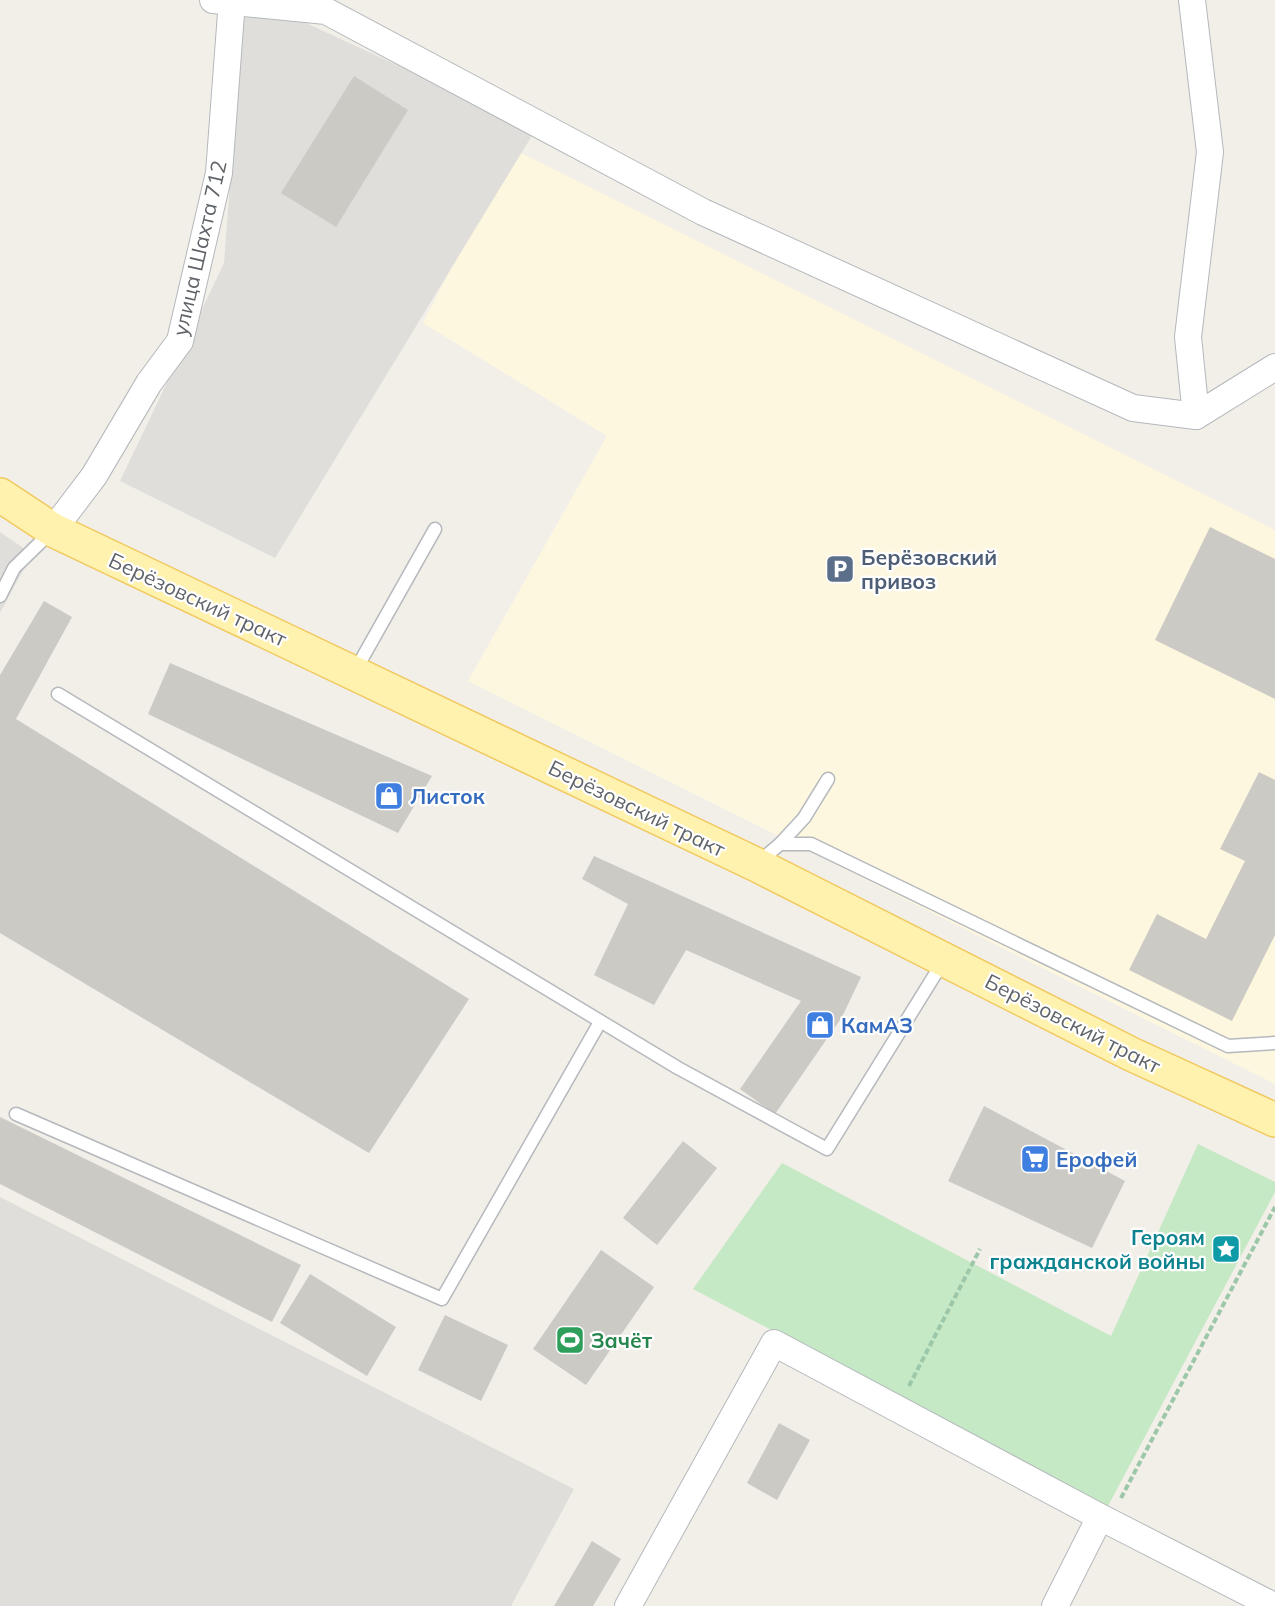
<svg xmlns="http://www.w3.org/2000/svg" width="1275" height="1606" font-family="Mulish,sans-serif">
<rect width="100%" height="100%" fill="#f1efe8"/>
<path fill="#fef7e0" d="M513,149L1275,530V1084L468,681L607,436L423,323Z"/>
<g fill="#e0deda">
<path d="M244,0H256L536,129L275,558L120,481L224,263Z"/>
<path d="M0,532L32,554L0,613Z"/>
<path d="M0,1197L574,1489L511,1606H0Z"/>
</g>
<path fill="#c5e8c5" d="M1198,1144L1275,1182V1192L1108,1506L693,1289L782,1163L1111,1336Z"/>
<g fill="#cccac5">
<path d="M354,76L408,110L336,227L281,193Z"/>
<path d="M1210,527L1275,559V699L1155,640Z"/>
<path d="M44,601L72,617L16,719L469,999L369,1153L0,933V675Z"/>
<path d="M170,663L432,776L398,833L148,714Z"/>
<path d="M1259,772L1275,780V935L1232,1021L1129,970L1157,914L1206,939L1245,861L1220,849Z"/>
<path d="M594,856L861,977L842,1017L775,1114L740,1089L801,1001L686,950L654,1005L594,975L628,904L582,879Z"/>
<path d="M984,1106L1125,1181L1092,1248L948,1181Z"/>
<path d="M0,1117L301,1265L272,1322L0,1184Z"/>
<path d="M683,1141L717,1168L657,1245L623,1218Z"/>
<path d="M601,1250L654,1287L586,1385L533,1349Z"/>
<path d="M310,1274L396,1327L367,1376L280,1323Z"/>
<path d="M445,1315L508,1345L481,1401L418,1370Z"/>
<path d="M779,1423L810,1440L777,1500L747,1483Z"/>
<path d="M592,1541L621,1559L593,1606H554Z"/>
</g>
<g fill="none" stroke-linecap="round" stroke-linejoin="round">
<g stroke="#b5b8bc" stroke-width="15">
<g id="lane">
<path d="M0,596L14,568L51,532"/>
<path d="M355,671L435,529"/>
<path d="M58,694L678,1068L827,1149L944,960"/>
<path d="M780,844L804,818L828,779"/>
<path d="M759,862L780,844H811L1228,1046L1275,1043"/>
<path d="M16,1114L442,1299L600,1022"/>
</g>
</g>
<g stroke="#b5b8bc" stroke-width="28">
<g id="street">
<path d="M213,0L326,11L703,212L1133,408L1196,416L1275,367"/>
<path d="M1192,0L1210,152L1188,337L1196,416"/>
<path d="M53,530L94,476L149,383L180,341L219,173L232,0"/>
<path d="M628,1606L774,1343L1100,1517L1274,1606"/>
<path d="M1055,1606L1100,1517"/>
</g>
</g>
<g stroke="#f2c960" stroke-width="36">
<path id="primary" d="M0,495L53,530L755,864L1131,1054L1275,1120"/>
</g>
<g stroke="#9cc7a9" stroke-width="4" stroke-dasharray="6 3" stroke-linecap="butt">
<path d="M909,1386L980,1249"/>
<path d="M1121,1498L1275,1207"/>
</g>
<use href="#lane" stroke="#fff" stroke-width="12"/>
<use href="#street" stroke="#fff" stroke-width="26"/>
<use href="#primary" stroke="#fff2af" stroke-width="33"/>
</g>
<defs>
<g id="parking-square" transform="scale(1.5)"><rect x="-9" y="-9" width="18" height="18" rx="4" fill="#5c6f8a" stroke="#fff"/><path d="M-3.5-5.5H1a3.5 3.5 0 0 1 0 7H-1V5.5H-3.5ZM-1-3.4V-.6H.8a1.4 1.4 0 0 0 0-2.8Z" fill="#fff"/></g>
<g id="shop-square" transform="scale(1.5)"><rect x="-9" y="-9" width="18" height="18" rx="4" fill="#3f7fe0" stroke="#fff"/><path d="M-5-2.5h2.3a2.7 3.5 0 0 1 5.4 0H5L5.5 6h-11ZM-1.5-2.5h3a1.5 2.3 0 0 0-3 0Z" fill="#fff"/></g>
<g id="supermarket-square" transform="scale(1.5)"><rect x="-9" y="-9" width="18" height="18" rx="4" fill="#3f7fe0" stroke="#fff"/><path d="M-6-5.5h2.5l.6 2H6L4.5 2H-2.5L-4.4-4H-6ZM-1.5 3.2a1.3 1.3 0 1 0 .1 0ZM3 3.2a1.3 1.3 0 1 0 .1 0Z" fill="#fff"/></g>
<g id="sight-square" transform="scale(1.5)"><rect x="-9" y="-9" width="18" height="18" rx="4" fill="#0f9aa8" stroke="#fff"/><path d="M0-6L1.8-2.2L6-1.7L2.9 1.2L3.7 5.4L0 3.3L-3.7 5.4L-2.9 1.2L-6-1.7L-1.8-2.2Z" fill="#fff"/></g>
<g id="stadium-square" transform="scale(1.5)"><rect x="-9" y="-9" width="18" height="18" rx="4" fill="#2e9e5b" stroke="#fff"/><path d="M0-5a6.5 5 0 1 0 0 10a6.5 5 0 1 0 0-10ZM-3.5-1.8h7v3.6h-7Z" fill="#fff"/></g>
</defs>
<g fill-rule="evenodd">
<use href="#parking-square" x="840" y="569"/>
<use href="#shop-square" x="389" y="796"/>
<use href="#shop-square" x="820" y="1025"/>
<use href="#supermarket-square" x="1035" y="1159"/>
<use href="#sight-square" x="1226" y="1249"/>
<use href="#stadium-square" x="570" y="1340"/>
</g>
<g text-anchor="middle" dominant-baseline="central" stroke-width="4.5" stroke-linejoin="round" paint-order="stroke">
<g font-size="21" fill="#5f6368" stroke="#fff">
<text transform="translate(199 248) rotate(-77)">улица Шахта 712</text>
<text transform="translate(198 599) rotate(25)">Берёзовский тракт</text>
<text transform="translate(637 808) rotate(26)">Берёзовский тракт</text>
<text transform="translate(1073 1023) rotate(27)">Берёзовский тракт</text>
</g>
<g font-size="21" font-weight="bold" fill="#4e5e75" stroke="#fff" text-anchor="start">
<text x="861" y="557">Берёзовский<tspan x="861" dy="24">привоз</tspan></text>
</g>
<g font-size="21" font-weight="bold" fill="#366cbe" stroke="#fff" text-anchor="start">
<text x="410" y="796">Листок</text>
<text x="841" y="1025">КамАЗ</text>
<text x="1056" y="1159">Ерофей</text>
</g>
<g font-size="21" font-weight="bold" fill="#0d838f" stroke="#fff" text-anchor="end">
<text x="1205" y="1237">Героям<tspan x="1205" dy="24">гражданской войны</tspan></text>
</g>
<g font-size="21" font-weight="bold" fill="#27864d" stroke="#fff" text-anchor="start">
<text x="591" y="1340">Зачёт</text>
</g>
</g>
</svg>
